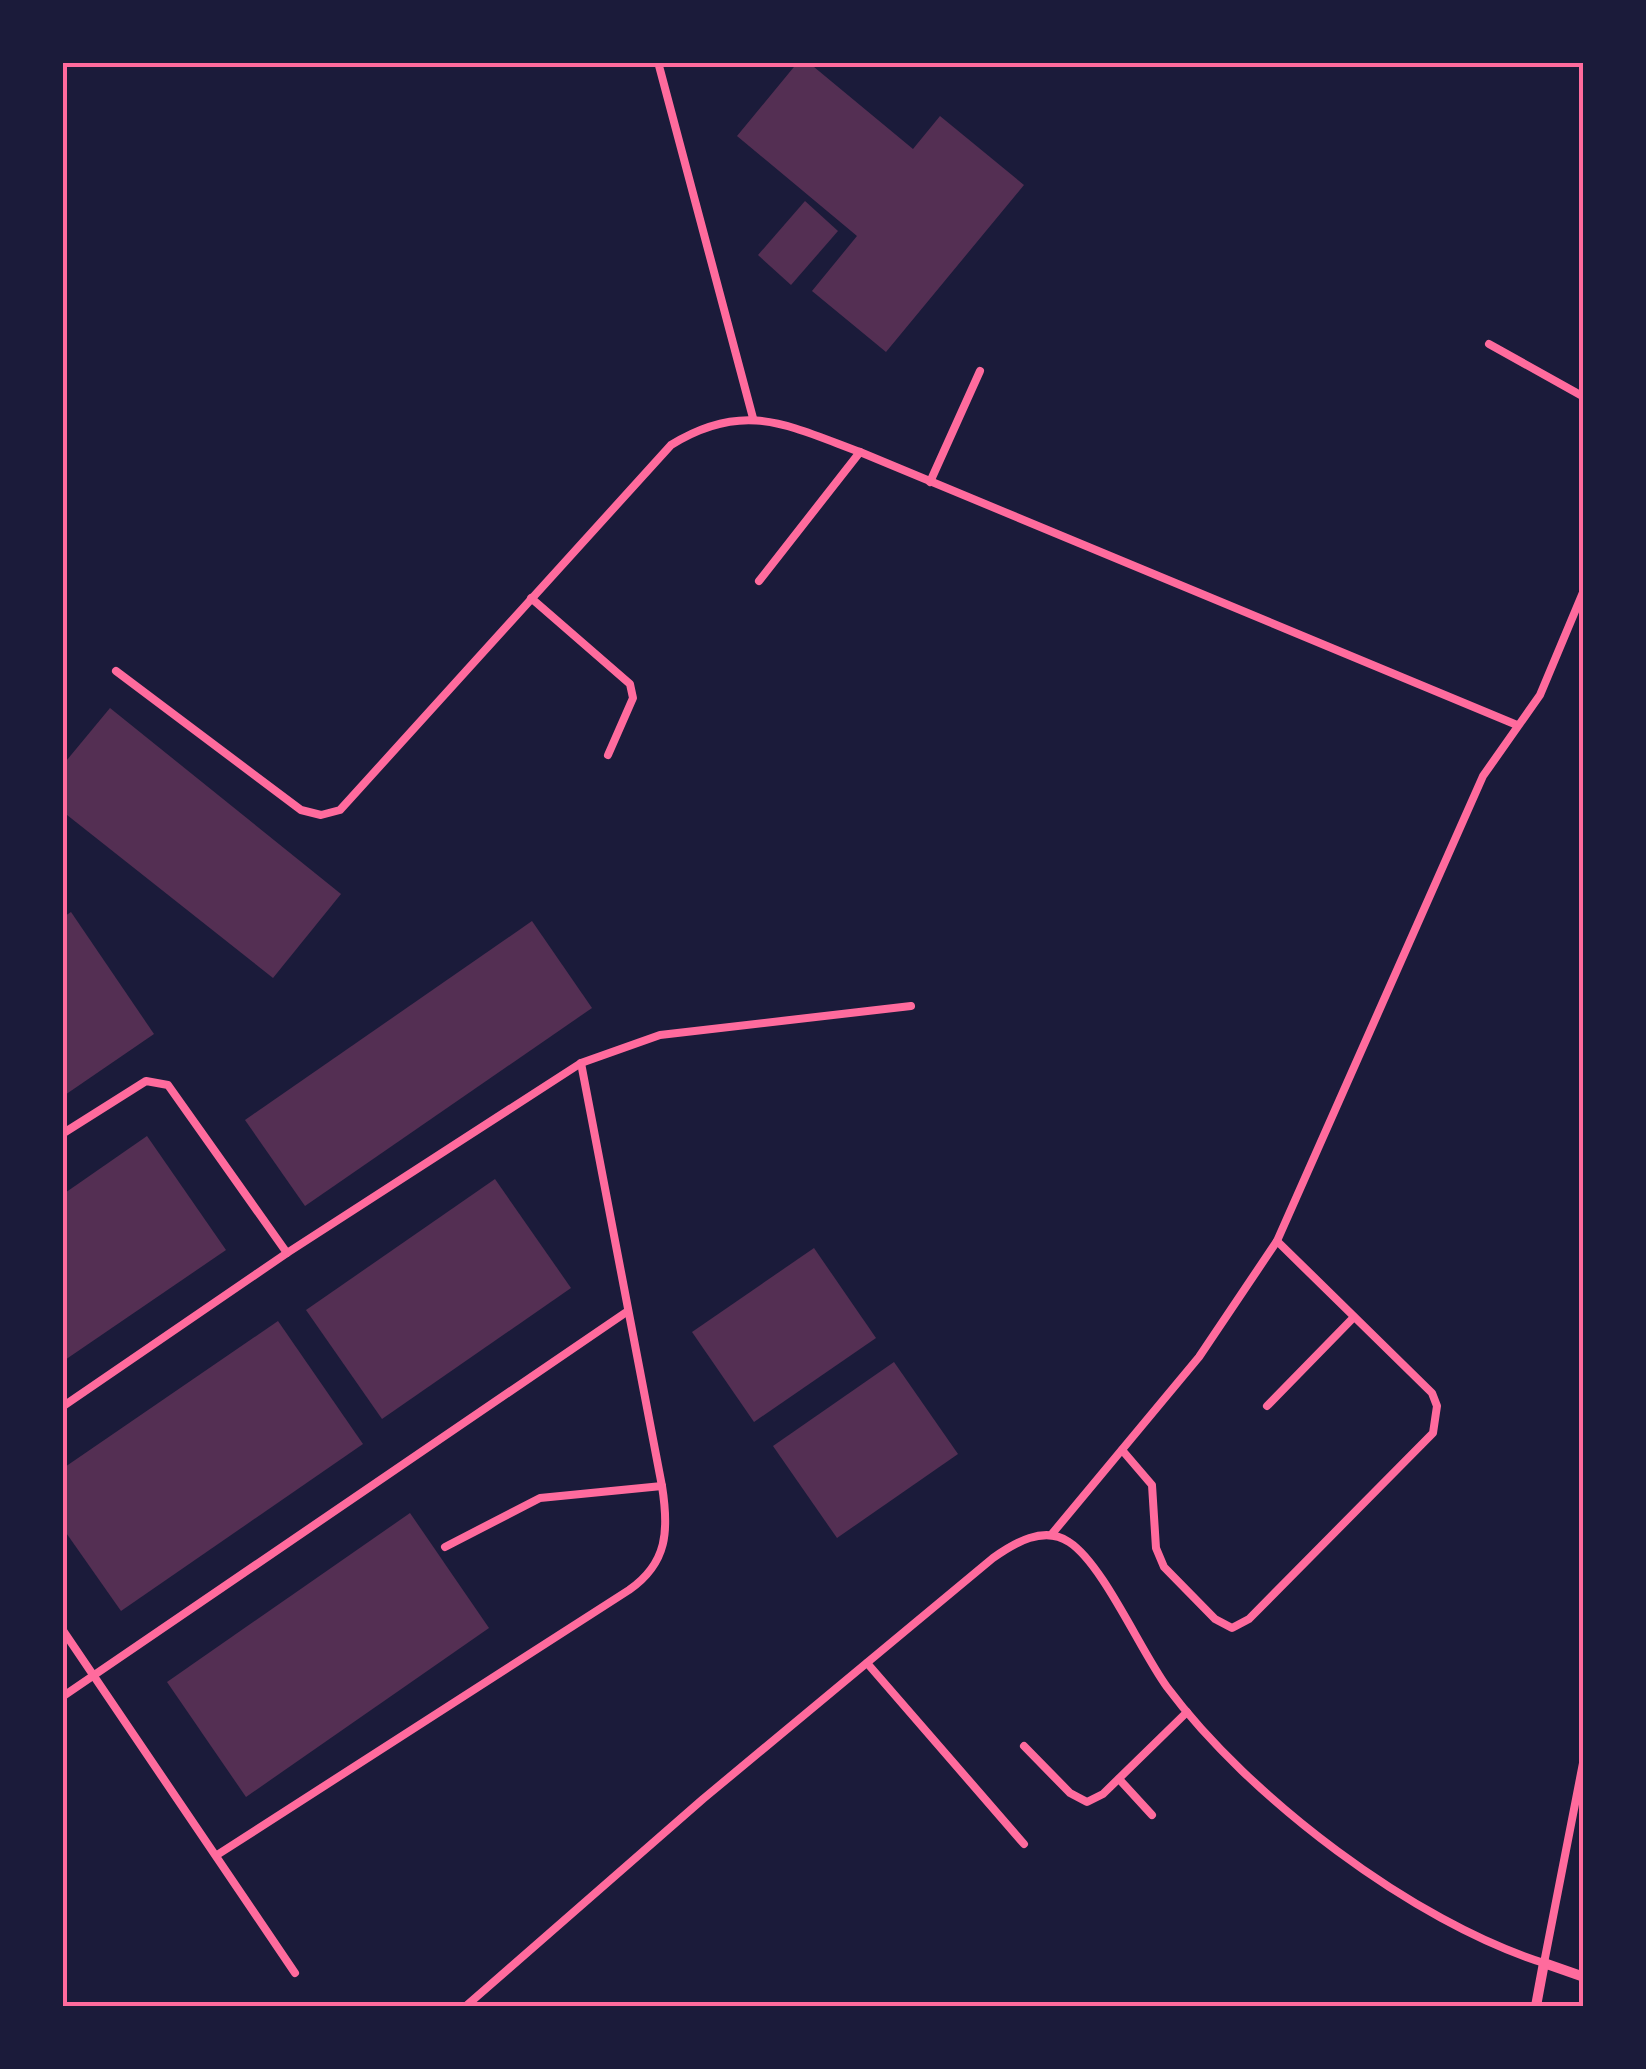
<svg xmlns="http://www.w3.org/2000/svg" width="1646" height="2069" font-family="'Public Sans',sans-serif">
<rect width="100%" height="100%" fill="#1b1b3a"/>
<g fill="#542f53">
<path d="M798,62H808L913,149L940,116L1024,185L886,352L812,291L857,236L737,136Z"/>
<path d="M805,201L838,231L791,285L758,255Z"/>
<path d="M110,708L341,894L273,978L62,811V766Z"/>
<path d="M71,912L154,1034L62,1097V918Z"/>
<path d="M532,921L592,1008L305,1206L245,1120Z"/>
<path d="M147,1136L226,1250L62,1362V1195Z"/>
<path d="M495,1179L571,1288L382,1419L306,1310Z"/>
<path d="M814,1248L876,1338L754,1422L692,1332Z"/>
<path d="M278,1321L363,1444L121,1611L62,1527V1469Z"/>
<path d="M894,1362L958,1454L837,1538L773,1446Z"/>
<path d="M410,1513L489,1628L246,1797L167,1682Z"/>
</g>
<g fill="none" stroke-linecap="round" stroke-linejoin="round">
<g stroke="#ff6b9d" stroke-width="8">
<path d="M658,62L753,418"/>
<path d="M1489,344L1584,397"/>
<path d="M930,482L980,371"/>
<path d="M759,581L860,452"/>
<path d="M531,598L630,684L633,698L608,755"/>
<path d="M116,671L301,810L321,815L340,810L671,445C744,400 787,425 860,452L1517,725"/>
<path d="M62,1134L146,1081L168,1085L287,1253"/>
<path d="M1267,1406L1354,1317"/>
<path d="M62,1407L287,1253L581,1063L660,1035L911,1006"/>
<path d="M1122,1450L1152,1485L1156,1548L1164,1567L1215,1619L1232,1628L1249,1619L1433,1433L1437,1406L1432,1393L1277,1241"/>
<path d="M1051,1535L1199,1357L1277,1241L1483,776L1540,695L1584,590"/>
<path d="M445,1547L540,1498L662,1486"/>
<path d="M62,1629L295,1973"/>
<path d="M867,1663L1024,1844"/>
<path d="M62,1697L625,1313"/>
<path d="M1024,1746L1070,1793L1087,1802L1103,1794L1187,1712"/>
<path d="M1119,1779L1152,1815"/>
<path d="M217,1855L629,1590C668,1563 669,1530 662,1486L581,1063"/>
<path d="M466,2006L703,1799L993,1558C1014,1543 1044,1525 1069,1542C1103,1564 1140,1650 1167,1687C1249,1797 1413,1922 1544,1963L1584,1758"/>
</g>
<path stroke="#ff6b9d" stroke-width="10" d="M1536,2006L1544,1963L1584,1977"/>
</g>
<rect width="1646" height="2069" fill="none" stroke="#1b1b3a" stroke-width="130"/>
<rect x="65" y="65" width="1516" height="1939" fill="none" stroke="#ff6b9d" stroke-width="4"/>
</svg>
